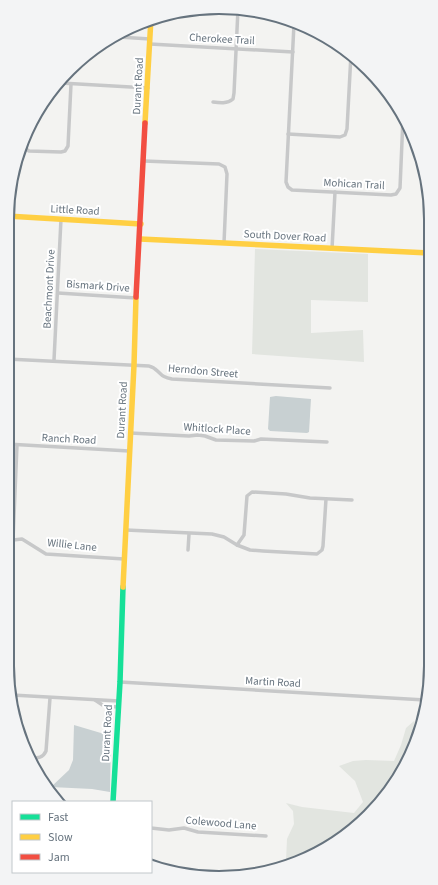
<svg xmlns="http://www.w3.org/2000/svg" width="438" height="885" font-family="'Source Sans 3',sans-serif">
<rect width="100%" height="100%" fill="#f3f3f1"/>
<g fill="#e2e5e0">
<path d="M255,249L368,254V302L311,300V333L363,330L364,362L252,354Z"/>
<path d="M414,721L418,725L409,760L369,816L313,856L290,863L286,861L287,839L294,824L293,811L286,803L302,807L354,813L363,802L355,781L339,766L353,761L366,760L394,761L401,745L406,728Z"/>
</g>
<g fill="#c8d0d2">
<path d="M276,396L311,399L309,432L307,433L270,431L268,429L270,397Z"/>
<path d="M74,725L111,736L110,792L92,789L51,787L69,770L73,760Z"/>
</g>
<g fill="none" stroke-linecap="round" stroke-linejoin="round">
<g stroke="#c7c8c9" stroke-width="3.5">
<path d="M294,24L286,182L288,187L292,190L391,195L396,194L400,188L403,118"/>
<path d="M119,37L150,39"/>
<path d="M150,44L293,52"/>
<path d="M61,83L148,88"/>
<path d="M213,102C220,103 227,104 233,99L234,93L238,9"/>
<path d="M288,134L340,137L345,135L347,129L351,54"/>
<path d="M23,147L29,151L61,152L65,151L68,146L71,84"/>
<path d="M144,161L219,164L225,167L227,174L224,243"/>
<path d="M332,249L335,192"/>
<path d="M58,293L136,298"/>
<path d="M7,359L149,366C151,367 153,367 155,369C162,374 161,377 172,379L330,388"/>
<path d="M54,360L61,219"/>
<path d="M130,433L189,436L198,435L205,436L216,440L254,441L261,439L327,442"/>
<path d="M7,444L129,451"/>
<path d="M17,445L13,540L22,539L46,554L124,559"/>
<path d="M126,530L212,534L224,537L237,545L250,550L263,551L317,554L322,550L323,546L326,499"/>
<path d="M237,545L244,535L247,496L252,492L286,494L310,498L352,500"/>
<path d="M188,550L189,534"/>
<path d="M120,682L425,700"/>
<path d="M12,695L119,701"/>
<path d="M95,700L104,706L118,707"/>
<path d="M31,758C38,758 43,758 46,751L50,698"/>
<path d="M151,828L169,830L184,828L198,832L266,836"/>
</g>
<path stroke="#16e098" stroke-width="5.5" d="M113,802L120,682L123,587"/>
<g stroke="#ffcf43" stroke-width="5.5">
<path d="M145,123L151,18"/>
<path d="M7,216L141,224"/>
<path d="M140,239L429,253"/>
<path d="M123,587L134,365L136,297"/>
</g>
<path stroke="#f24e42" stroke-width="5.5" d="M136,297L145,123"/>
</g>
<g text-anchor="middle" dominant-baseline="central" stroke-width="4" stroke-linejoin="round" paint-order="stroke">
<g font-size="11" fill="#66737e" stroke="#fff">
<text transform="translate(222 39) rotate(3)">Cherokee Trail</text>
<text transform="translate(138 86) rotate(-87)">Durant Road</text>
<text transform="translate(354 184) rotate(3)">Mohican Trail</text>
<text transform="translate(75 210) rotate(3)">Little Road</text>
<text transform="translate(285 236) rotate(3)">South Dover Road</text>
<text transform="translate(98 286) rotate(4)">Bismark Drive</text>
<text transform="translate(49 289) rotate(-87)">Beachmont Drive</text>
<text transform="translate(203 371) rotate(5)">Herndon Street</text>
<text transform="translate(122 410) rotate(-87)">Durant Road</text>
<text transform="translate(217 429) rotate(4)">Whitlock Place</text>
<text transform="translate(69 439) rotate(3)">Ranch Road</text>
<text transform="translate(72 545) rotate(6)">Willie Lane</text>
<text transform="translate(273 682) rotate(3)">Martin Road</text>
<text transform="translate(107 733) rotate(-87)">Durant Road</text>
<text transform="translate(221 823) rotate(5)">Colewood Lane</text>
</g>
</g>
<path d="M0 0H438V885H0ZM219 14H219A205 205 0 0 1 424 219V666A205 205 0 0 1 219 871H219A205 205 0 0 1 14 666V219A205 205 0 0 1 219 14Z" fill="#f3f4f5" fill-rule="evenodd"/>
<path fill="none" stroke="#66737e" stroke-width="2" d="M219 14H219A205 205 0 0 1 424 219V666A205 205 0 0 1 219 871H219A205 205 0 0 1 14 666V219A205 205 0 0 1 219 14Z"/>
<rect x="12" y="801" width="140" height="72" fill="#ffffff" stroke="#c2c7cb"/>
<rect x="20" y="814" width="20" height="6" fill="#16e098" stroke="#c2c7cb"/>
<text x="48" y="821" font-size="12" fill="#66737e">Fast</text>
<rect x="20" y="834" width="20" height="6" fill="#ffcf43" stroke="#c2c7cb"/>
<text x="48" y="841" font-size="12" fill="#66737e">Slow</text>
<rect x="20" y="854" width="20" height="6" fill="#f24e42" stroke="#c2c7cb"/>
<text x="48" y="861" font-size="12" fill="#66737e">Jam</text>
</svg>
